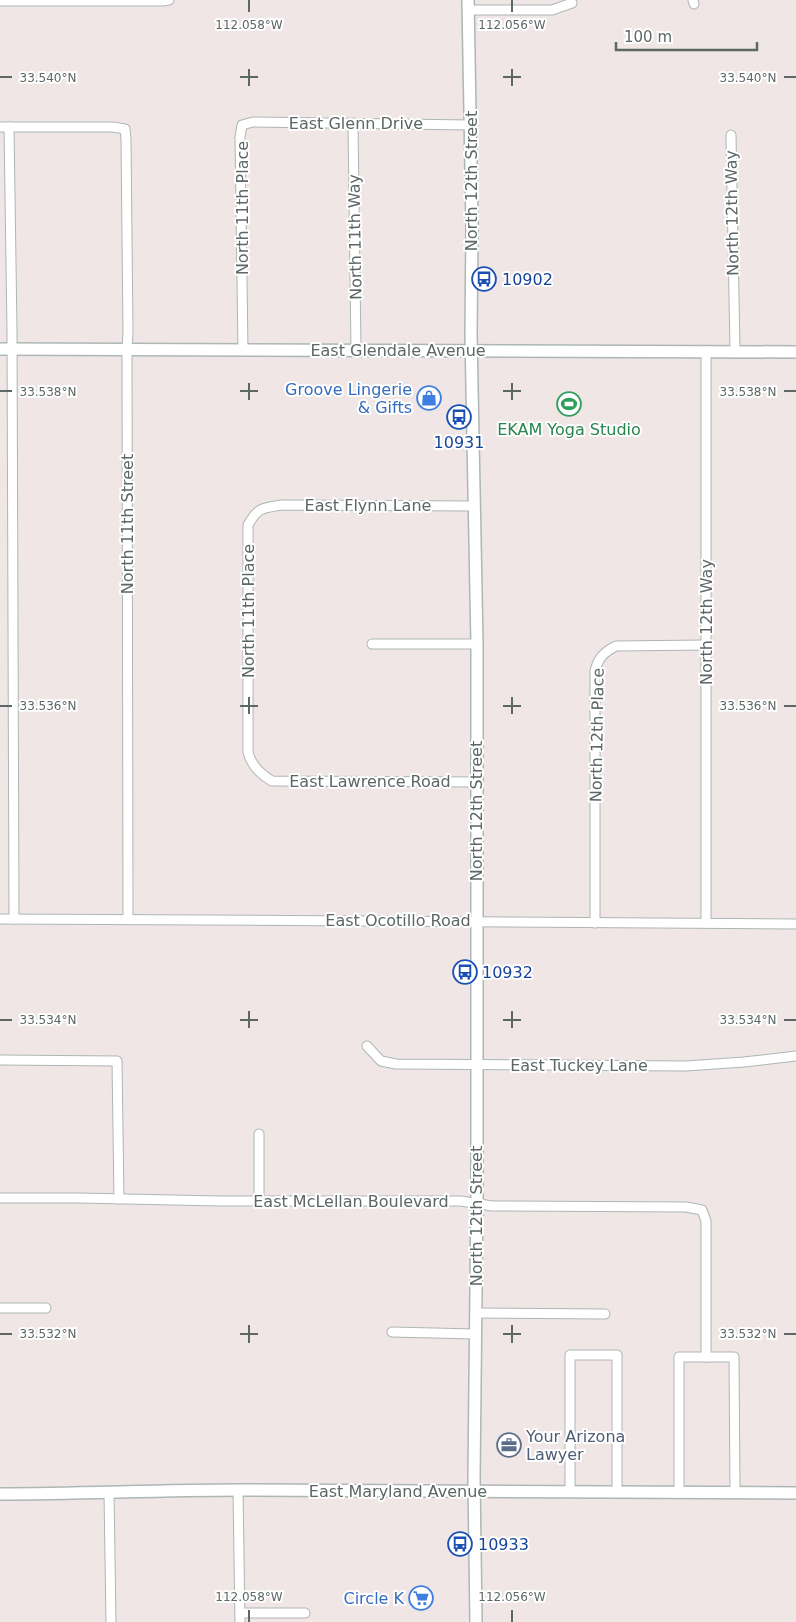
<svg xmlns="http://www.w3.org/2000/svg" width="796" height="1622" font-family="'DejaVu Sans',sans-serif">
<rect width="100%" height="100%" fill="#f0e6e5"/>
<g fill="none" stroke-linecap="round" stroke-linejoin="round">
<g stroke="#adb6b6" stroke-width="11">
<g id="street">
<path d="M693,0L694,4"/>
<path d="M0,1H163L169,0"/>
<path d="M469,10H552L572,3"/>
<path d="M353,123L356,350"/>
<path d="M0,127H113L125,129L126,139L128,332L127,349L128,919"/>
<path d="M9,127L12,331L14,919"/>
<path d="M731,135L735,351"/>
<path d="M243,350L240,137L242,125L253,122L471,125"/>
<path d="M473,506L282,505C263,508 258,507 248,525V752C251,765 260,774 272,781L477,782"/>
<path d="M372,644H477"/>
<path d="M0,919C265,920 531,922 796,924"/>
<path d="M595,923V671C598,658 604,652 616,646L706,645"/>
<path d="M706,923V351"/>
<path d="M367,1046L381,1061L396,1064L686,1066L744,1062L796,1056"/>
<path d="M0,1060L117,1061L119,1199"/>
<path d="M259,1134V1201"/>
<path d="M0,1198H79L220,1201H461L492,1206L686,1207L702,1210L706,1221V1357"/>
<path d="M0,1308H46"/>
<path d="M475,1313L605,1314"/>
<path d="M392,1332L475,1334"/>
<path d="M238,1490L240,1622"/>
<path d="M570,1492V1355H617V1492"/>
<path d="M109,1493L111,1622"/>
<path d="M679,1493V1357H734L735,1493"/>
<path d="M240,1613H305"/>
</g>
</g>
<g stroke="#acb7b6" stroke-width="14">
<g id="secondary">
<path d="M468,0L472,226L471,335L477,644V1195L474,1479L476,1622"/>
<path d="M0,349L796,352"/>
<path d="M0,1494C79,1494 158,1490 238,1490L796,1493"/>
</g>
</g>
<use href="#street" stroke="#fff" stroke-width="9"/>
<use href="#secondary" stroke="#fff" stroke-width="11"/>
</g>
<path fill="none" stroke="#5c6766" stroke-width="2" d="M249,0V12M512,0V12M249,69V86M512,69V86M0,77H12M240,77H258M503,77H521M784,77H796M249,383V400M512,383V400M0,391H12M240,391H258M503,391H521M784,391H796M249,697V714M512,697V714M0,706H12M240,706H258M503,706H521M784,706H796M249,1011V1028M512,1011V1028M0,1020H12M240,1020H258M503,1020H521M784,1020H796M249,1325V1343M512,1325V1343M0,1334H12M240,1334H258M503,1334H521M784,1334H796M249,1610V1622M512,1610V1622"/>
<defs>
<g id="bus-ring" transform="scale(1.25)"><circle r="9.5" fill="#fff" stroke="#1a4fb4" stroke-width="1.5"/><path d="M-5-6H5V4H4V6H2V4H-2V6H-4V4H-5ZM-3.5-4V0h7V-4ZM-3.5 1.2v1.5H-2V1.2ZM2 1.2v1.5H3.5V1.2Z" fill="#1a4fb4"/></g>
<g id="shop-ring" transform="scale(1.25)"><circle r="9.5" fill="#fff" stroke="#3f7fe0" stroke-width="1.5"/><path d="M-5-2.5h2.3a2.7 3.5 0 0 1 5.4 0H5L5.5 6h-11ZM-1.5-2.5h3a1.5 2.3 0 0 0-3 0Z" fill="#3f7fe0"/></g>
<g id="stadium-ring" transform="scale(1.25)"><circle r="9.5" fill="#fff" stroke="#2e9e5b" stroke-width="1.5"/><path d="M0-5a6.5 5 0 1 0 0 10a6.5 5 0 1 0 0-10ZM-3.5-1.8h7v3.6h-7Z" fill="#2e9e5b"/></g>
<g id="office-ring" transform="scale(1.25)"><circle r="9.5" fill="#fff" stroke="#5c6f8a" stroke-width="1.5"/><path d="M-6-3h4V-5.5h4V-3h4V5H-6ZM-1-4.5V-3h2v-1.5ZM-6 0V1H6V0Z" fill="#5c6f8a"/></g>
<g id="supermarket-ring" transform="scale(1.25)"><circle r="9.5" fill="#fff" stroke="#3f7fe0" stroke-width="1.5"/><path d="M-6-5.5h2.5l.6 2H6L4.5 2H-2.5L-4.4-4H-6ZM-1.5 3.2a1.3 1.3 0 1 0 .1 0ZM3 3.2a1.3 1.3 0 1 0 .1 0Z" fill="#3f7fe0"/></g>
</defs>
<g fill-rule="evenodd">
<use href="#bus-ring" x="484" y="279"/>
<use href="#shop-ring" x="429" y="398"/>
<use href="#stadium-ring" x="569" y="404"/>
<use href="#bus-ring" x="459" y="417"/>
<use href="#bus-ring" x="465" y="972"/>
<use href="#office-ring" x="509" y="1445"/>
<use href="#bus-ring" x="460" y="1544"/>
<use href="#supermarket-ring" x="421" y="1598"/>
</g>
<g text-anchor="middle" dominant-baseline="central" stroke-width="4" stroke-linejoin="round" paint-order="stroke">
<g font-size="16" fill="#5c6766" stroke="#fff">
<text x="356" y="123">East Glenn Drive</text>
<text transform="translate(471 181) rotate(-90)">North 12th Street</text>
<text transform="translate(242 208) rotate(-90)">North 11th Place</text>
<text transform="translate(732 213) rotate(-91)">North 12th Way</text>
<text transform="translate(355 237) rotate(-91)">North 11th Way</text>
<text x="398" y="350">East Glendale Avenue</text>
<text x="368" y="505">East Flynn Lane</text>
<text transform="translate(127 524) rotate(-90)">North 11th Street</text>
<text transform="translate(248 611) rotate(-90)">North 11th Place</text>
<text transform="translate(706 622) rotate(-90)">North 12th Way</text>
<text transform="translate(597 735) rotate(-89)">North 12th Place</text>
<text x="370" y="781">East Lawrence Road</text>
<text transform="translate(476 811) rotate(-90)">North 12th Street</text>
<text x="398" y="920">East Ocotillo Road</text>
<text x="579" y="1065">East Tuckey Lane</text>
<text x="351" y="1201">East McLellan Boulevard</text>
<text transform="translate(476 1216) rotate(-90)">North 12th Street</text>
<text x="398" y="1491">East Maryland Avenue</text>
</g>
<g font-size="16" fill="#164399" stroke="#fff" text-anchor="start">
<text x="502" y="279">10902</text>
<text x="459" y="442" text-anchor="middle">10931</text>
<text x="482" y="972">10932</text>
<text x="478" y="1544">10933</text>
</g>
<g font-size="16" fill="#366cbe" stroke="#fff" text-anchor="end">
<text x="412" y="389">Groove Lingerie<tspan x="412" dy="18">&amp; Gifts</tspan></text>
<text x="404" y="1598">Circle K</text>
</g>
<g font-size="16" fill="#27864d" stroke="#fff">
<text x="569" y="429">EKAM Yoga Studio</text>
</g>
<g font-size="16" fill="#4e5e75" stroke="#fff" text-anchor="start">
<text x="526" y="1436">Your Arizona<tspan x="526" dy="18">Lawyer</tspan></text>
</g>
</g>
<g font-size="12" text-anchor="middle" fill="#5c6766" stroke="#fff" stroke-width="4" stroke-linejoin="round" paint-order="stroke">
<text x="249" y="29">112.058°W</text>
<text x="512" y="29">112.056°W</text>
<text x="48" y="82">33.540°N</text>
<text x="748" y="82">33.540°N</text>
<text x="48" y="396">33.538°N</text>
<text x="748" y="396">33.538°N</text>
<text x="48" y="710">33.536°N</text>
<text x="748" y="710">33.536°N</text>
<text x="48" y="1024">33.534°N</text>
<text x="748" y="1024">33.534°N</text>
<text x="48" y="1338">33.532°N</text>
<text x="748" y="1338">33.532°N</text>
<text x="249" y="1601">112.058°W</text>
<text x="512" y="1601">112.056°W</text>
</g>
<path d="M616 42v8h141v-8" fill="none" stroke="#5c6766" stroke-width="2.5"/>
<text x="624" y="42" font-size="15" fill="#5c6766" stroke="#ffffff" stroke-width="4" paint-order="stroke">100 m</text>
</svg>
